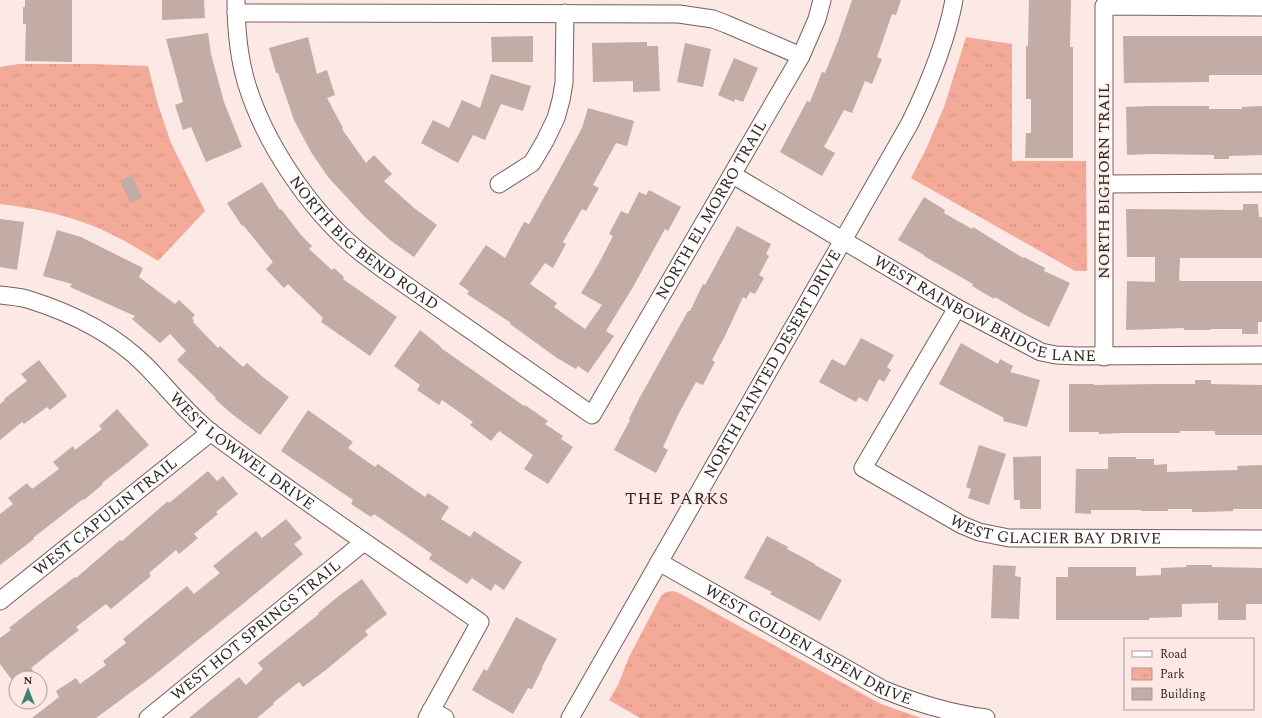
<svg xmlns="http://www.w3.org/2000/svg" width="1262" height="718" font-family="Spectral,serif">
<defs>
<pattern id="park-tufts" width="24" height="20" patternUnits="userSpaceOnUse"><rect width="24" height="20" fill="#f4aa99"/><path d="M3 7l-1-3M5 7V3M7 7l1-3M15 17l-1-3M17 17v-4M19 17l1-3" fill="none" stroke="#d29284"/></pattern>
</defs>
<rect width="100%" height="100%" fill="#fce8e4"/>
<g fill="url(#park-tufts)">
<path d="M966,37L1012,44V161H1086L1087,271H1075L911,178L926,149L944,107Z"/>
<path d="M19,64H91L148,66L158,105L171,143L205,211L158,261C137,248 116,235 93,226C63,214 32,208 0,204V67Z"/>
<path d="M673,591L679,593L881,704L921,718H640L609,700L618,685L629,657L661,596L666,592Z"/>
</g>
<g fill="#c3aba6">
<path d="M25,0H72V62L25,61L26,24H23V7H25Z"/>
<path d="M162,0H204L205,18L162,20Z"/>
<path d="M852,0H901L896,15L892,14L877,57L882,59L872,84L865,81L852,113L844,110L824,147L835,153L822,176L780,152L807,101L810,102L822,72L825,73L838,41Z"/>
<path d="M1029,0H1071L1070,47H1073V158H1025L1026,133H1031V99H1026V46H1028Z"/>
<path d="M208,33L211,54L224,102L242,147L206,162L191,127L183,130L175,105L183,102L166,39Z"/>
<path d="M533,36V62H492L491,37Z"/>
<path d="M1123,36H1262V75H1209V82L1124,83Z"/>
<path d="M308,37L317,74L327,70L335,95L327,98L343,128L342,129L366,163L374,155L392,174L384,181L414,208L437,225L414,257L390,240L364,216L328,177L311,152L294,120L278,73H276L269,48Z"/>
<path d="M647,42V46H658L660,91L633,92V81L593,82L592,43Z"/>
<path d="M685,43L711,49L703,87L677,82Z"/>
<path d="M734,58L758,68L743,102L735,99L734,102L718,95Z"/>
<path d="M491,74L531,86L523,111L501,104L485,140L473,135L458,163L421,143L433,120L449,128L462,100L480,108Z"/>
<path d="M1150,106H1209V109H1242V107L1262,106V155L1229,156V159H1214V155L1151,154L1127,155L1126,107Z"/>
<path d="M588,108L634,121L627,146L616,143L593,185L599,188L586,211L582,209L563,242L566,244L553,268L545,263L530,284L557,303L554,307L585,329L602,305L581,293L598,265L613,236L609,234L621,211L628,214L639,192L646,195L649,190L681,207L668,231L665,229L633,287L606,331L614,336L588,373L578,366L576,369L557,358L510,324L511,323L467,294L469,291L459,284L486,245L505,258L524,222L529,224L556,176L582,128Z"/>
<path d="M132,175L142,198L130,203L120,180Z"/>
<path d="M262,182L280,210L281,209L301,235L312,246L309,249L332,270L334,268L344,277L343,279L397,317L370,356L321,322L323,318L288,284L284,288L266,269L273,262L243,225L242,226L227,203Z"/>
<path d="M924,197L945,210L944,213L972,229L973,227L1023,258L1024,257L1045,268L1044,271L1070,283L1049,327L1027,316L995,297L994,299L972,286L973,284L924,256V255L898,240Z"/>
<path d="M1243,204H1258L1259,217H1262V258H1180L1179,279L1180,281H1262V322H1258V334H1242V329H1210V330H1184V328L1126,330L1127,281L1155,282V257H1127L1126,209L1243,210Z"/>
<path d="M0,219L24,222L17,270L0,267Z"/>
<path d="M737,226L771,244L766,254L769,256L759,275L764,278L755,294L750,292L746,299L743,297L725,336L712,360L715,362L703,385L696,382L679,413L663,447L668,450L656,473L614,450L630,420L629,419L640,397L688,311H690L703,284L705,285Z"/>
<path d="M57,230L81,237L143,268L139,277L175,304L179,300L195,315L192,318L194,320L193,322L218,348L220,346L243,367L247,363L264,378L289,397L260,435L232,414L215,399L216,398L177,360L186,351L170,334L160,343L132,319L135,316L70,287L72,284L43,276Z"/>
<path d="M420,330L441,347V348L524,406L525,405L548,421L545,424L563,436L561,439L573,447L548,484L524,469L533,455L499,431L491,441L470,425L473,422L442,400L439,405L417,390L420,385L394,366Z"/>
<path d="M861,338L894,355L887,367L891,370L884,382L879,379L867,402L859,397L856,402L819,382L832,359L845,366Z"/>
<path d="M961,343L998,364L1000,359L1013,366L1010,372L1040,380L1027,427L1003,421L1004,418L939,384Z"/>
<path d="M39,360L67,396L50,410L47,407L24,424L22,422L0,440V404L5,400L4,399L27,381L21,374Z"/>
<path d="M1195,380H1211V384L1262,385V435H1215V431H1180V433H1123L1099,434V432H1069V384H1094V385L1157,384H1195Z"/>
<path d="M117,409L149,445L130,461L102,483L103,484L84,500L83,499L33,538L34,539L0,565V514L13,504L8,498L27,483L32,489L59,469L53,462L73,446L75,450L102,429L99,426Z"/>
<path d="M308,410L353,442L348,448L375,467L378,464L425,497L428,493L449,507L441,519L470,537L474,531L522,562L504,590L495,584L491,591L472,578L467,584L429,559L432,554L374,514L371,517L351,504L353,500L281,451Z"/>
<path d="M979,445L1006,454L989,505L968,498L971,489L966,487Z"/>
<path d="M1041,456V509H1020V500H1014L1013,457Z"/>
<path d="M1108,457H1136V459H1154V465L1167,464V472L1238,470L1237,466L1262,465V509H1233V511L1206,512H1192V509H1168V511H1141V510H1091V514L1075,513L1076,469H1108Z"/>
<path d="M208,471L217,481L223,476L238,494L216,512L218,514L194,534L198,538L179,554L176,550L149,573L151,576L111,609L106,604L76,627L79,630L31,668L33,670L22,678H16V682L15,684L0,664V638L11,630L9,628L33,609L75,577L76,578L120,540L122,541L168,501L169,503Z"/>
<path d="M286,519L302,538L294,544L303,554L244,603L153,676L96,718H32L59,697L56,691L76,678L80,684L106,665L103,661L126,643L123,639L187,586L194,594L220,573L213,566L256,531L262,538Z"/>
<path d="M767,536L788,547L787,549L815,564V565L842,580L820,621L770,594L772,592L744,578Z"/>
<path d="M993,565L1016,566L1015,576L1021,577L1019,619L991,618Z"/>
<path d="M1186,565H1212V567L1262,568V604H1246V620H1218V603L1182,604V617L1149,618V620H1056V577H1068V567H1136V576L1161,575V568L1186,567Z"/>
<path d="M362,579L387,614L365,631L368,635L327,669L303,687L299,682L273,703L274,704L257,718H189L239,677L246,685L263,669L258,663L319,614L318,613L340,595Z"/>
<path d="M516,617L557,639L542,667H543L532,689L528,688L513,714L472,690L484,669L487,671Z"/>
</g>
<g fill="none" stroke-linecap="round" stroke-linejoin="round">
<g stroke="#75605b" stroke-width="19">
<g id="minor">
<path id="s1" d="M236,0C236,27 239,59 247,85C265,143 308,207 353,246C362,254 371,260 380,267L592,415L801,56L817,19L822,0"/>
<path d="M236,13L679,14L713,19L726,24L801,56"/>
<path id="s2" d="M733,175L957,308L1041,352L1056,355L1077,356L1262,355"/>
<path d="M499,184L532,163L545,141L556,118L561,100L564,83L565,13"/>
<path d="M1104,184L1262,183"/>
<path id="s3" d="M0,295C9,296 18,297 27,299C69,312 113,333 145,365C167,387 187,414 213,434C300,499 391,560 480,622L427,718"/>
<path id="s4" d="M957,308L863,468L962,525L979,532L1009,538L1262,539"/>
<path d="M1104,357V6L1262,7"/>
<path id="s5" d="M659,562L882,689C916,703 949,713 986,718"/>
<path id="s6" d="M0,601L211,432"/>
<path d="M431,710L445,718"/>
<path id="s7" d="M148,718L364,542"/>
<path id="s8" d="M570,718L910,123C929,84 946,43 954,0"/>
</g>
</g>
<use href="#minor" stroke="#fff" stroke-width="17"/>
</g>
<g text-anchor="middle" dominant-baseline="central" stroke-width="3" stroke-linejoin="round" paint-order="stroke">
<g font-size="16" fill="#312826" stroke="#fce8e4">
<text transform="translate(1104 181) rotate(-90)">NORTH BIGHORN TRAIL</text>
<text stroke="none"><textPath href="#s1" startOffset="811">NORTH EL MORRO TRAIL</textPath></text>
<text stroke="none"><textPath href="#s1" startOffset="287">NORTH BIG BEND ROAD</textPath></text>
<text stroke="none"><textPath href="#s2" startOffset="288">WEST RAINBOW BRIDGE LANE</textPath></text>
<text stroke="none"><textPath href="#s8" startOffset="408">NORTH PAINTED DESERT DRIVE</textPath></text>
<text stroke="none"><textPath href="#s3" startOffset="294">WEST LOWWEL DRIVE</textPath></text>
<text stroke="none"><textPath href="#s6" startOffset="135">WEST CAPULIN TRAIL</textPath></text>
<text stroke="none"><textPath href="#s4" startOffset="394">WEST GLACIER BAY DRIVE</textPath></text>
<text stroke="none"><textPath href="#s7" startOffset="139">WEST HOT SPRINGS TRAIL</textPath></text>
<text stroke="none"><textPath href="#s5" startOffset="171">WEST GOLDEN ASPEN DRIVE</textPath></text>
</g>
<g font-size="17" letter-spacing="1" fill="#312826" stroke="#fce8e4">
<text x="677" y="499">THE PARKS</text>
</g>
</g>
<rect x="1124" y="638" width="130" height="72" fill="#fce8e4" stroke="#ab9b98"/>
<rect x="1132" y="651" width="20" height="6" fill="#ffffff" stroke="#ab9b98"/>
<text x="1160" y="658" font-size="12" fill="#312826">Road</text>
<rect x="1132" y="668" width="20" height="12" fill="url(#park-tufts)" stroke="#ab9b98"/>
<text x="1160" y="678" font-size="12" fill="#312826">Park</text>
<rect x="1132" y="688" width="20" height="12" fill="#c3aba6" stroke="#ab9b98"/>
<text x="1160" y="698" font-size="12" fill="#312826">Building</text>
<g transform="translate(28 690)"><circle r="19" fill="#fce8e4" stroke="#ab9b98"/>
<path d="M0-3L7 15L0 10L-7 15Z" fill="#428271"/>
<text y="-6" font-size="11" font-weight="bold" text-anchor="middle" fill="#312826">N</text>
</g>
</svg>
